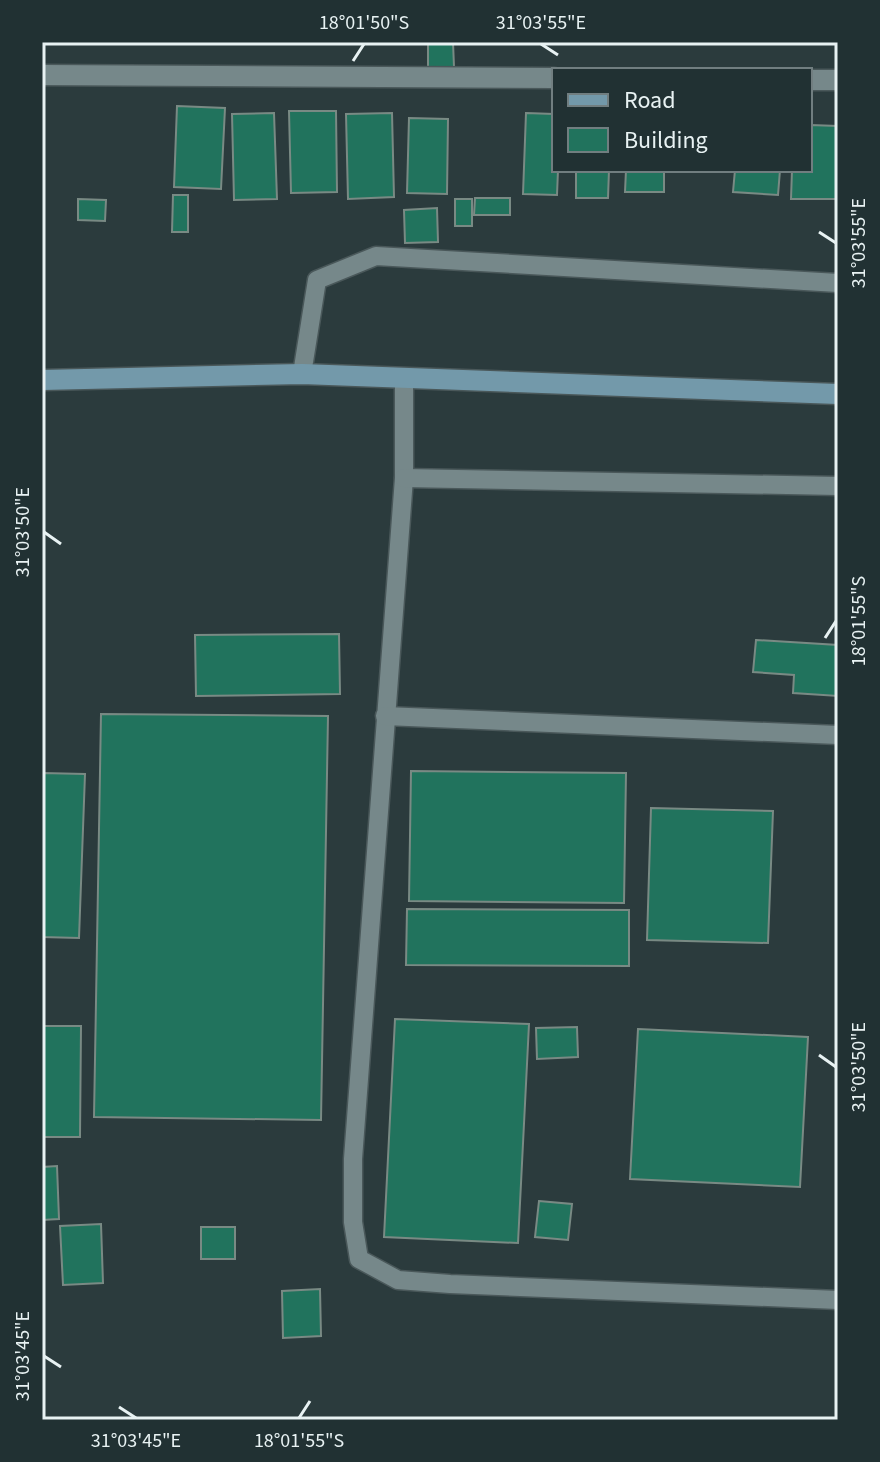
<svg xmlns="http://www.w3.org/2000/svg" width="880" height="1462" font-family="'Source Sans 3',sans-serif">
<rect width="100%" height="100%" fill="#2b3b3d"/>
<g fill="#21735d" stroke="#798a84" stroke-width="2">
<path d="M428,42H453L454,67H428Z"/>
<path d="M177,106L225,108L221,189L174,187Z"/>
<path d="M289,111H336L337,192L291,193Z"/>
<path d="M274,113L277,199L234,200L232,114Z"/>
<path d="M392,113L394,197L348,199L346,114Z"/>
<path d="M526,113L554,114V170H558L557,195L523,194Z"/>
<path d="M409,118L448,119L447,194L407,193Z"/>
<path d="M810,125L838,126V199H791L792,170H810Z"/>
<path d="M576,170H609L608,198H576Z"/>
<path d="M626,170H664V192H625Z"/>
<path d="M735,170H780L778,195L733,192Z"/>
<path d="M173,195H188V232H172Z"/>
<path d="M475,198H510V215H474Z"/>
<path d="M78,199L106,200L105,221L78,220Z"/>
<rect x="455" y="199" width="17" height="27"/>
<path d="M437,208L438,242L405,243L404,210Z"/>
<path d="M339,634L340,694L196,696L195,635Z"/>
<path d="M756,640L838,645V696L793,693L794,675L753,672Z"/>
<path d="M101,714L328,716L321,1120L94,1117Z"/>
<path d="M411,771L626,773L624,903L409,901Z"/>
<path d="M42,773L85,774L79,938L42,937Z"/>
<path d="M651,808L773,811L768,943L647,940Z"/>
<path d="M407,909L629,910V966L406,965Z"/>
<path d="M395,1019L529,1024L518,1243L384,1237Z"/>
<path d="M42,1026H81L80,1137H42Z"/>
<path d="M577,1027L578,1057L537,1059L536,1028Z"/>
<path d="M638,1029L808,1037L800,1187L630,1179Z"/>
<path d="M57,1166L59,1219L42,1220V1167Z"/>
<path d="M539,1201L572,1204L568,1240L535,1237Z"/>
<path d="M101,1224L103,1283L63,1285L60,1226Z"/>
<rect x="201" y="1227" width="34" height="32"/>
<path d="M320,1289L321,1336L283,1338L282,1291Z"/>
</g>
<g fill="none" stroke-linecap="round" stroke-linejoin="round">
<g stroke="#4a585a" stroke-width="21">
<g id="service">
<path d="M302,374L317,280L376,256L838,283"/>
<path d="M404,379V478L353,1159V1222L359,1259L398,1280L450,1284L838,1300"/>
<path d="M404,478L838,486"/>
<path d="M385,716L838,735"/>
</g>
</g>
<g stroke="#4a585a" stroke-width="23">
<g id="minor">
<path d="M42,75L554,78"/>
<path d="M810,80H838"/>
</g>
</g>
<g stroke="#4a585a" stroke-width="23">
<path id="secondary" d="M42,380L302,374L838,394"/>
</g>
<use href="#service" stroke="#76888a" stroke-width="18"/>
<use href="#minor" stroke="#76888a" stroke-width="20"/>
<use href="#secondary" stroke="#7399aa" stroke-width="20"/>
</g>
<path fill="none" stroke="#e8f2f3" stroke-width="3" d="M541,44L558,55M353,61L364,44M819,232L836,243M44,532L61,544M825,638L836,621M819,1055L836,1067M44,1356L61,1367M119,1407L136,1418M299,1418L310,1401"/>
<rect width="880" height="1462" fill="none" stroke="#213133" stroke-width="88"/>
<rect x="552" y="68" width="260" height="104" fill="#213133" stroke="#717e80" stroke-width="2"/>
<rect x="568" y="94" width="40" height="12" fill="#7399aa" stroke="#717e80" stroke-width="2"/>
<text x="624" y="108" font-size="24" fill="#e8f2f3">Road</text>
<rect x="568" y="128" width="40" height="24" fill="#21735d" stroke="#717e80" stroke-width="2"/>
<text x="624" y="148" font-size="24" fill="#e8f2f3">Building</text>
<rect x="44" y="44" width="792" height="1374" fill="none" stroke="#e8f2f3" stroke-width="3"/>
<g font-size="20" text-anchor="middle" fill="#e8f2f3">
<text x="364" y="29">18°01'50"S</text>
<text x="541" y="29">31°03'55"E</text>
<text transform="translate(858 243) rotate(-90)" y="7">31°03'55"E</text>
<text transform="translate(22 532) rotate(-90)" y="7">31°03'50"E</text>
<text transform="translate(858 621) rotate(-90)" y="7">18°01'55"S</text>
<text transform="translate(858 1067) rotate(-90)" y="7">31°03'50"E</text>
<text transform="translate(22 1356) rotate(-90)" y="7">31°03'45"E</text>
<text x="136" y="1447">31°03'45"E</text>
<text x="299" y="1447">18°01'55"S</text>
</g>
</svg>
